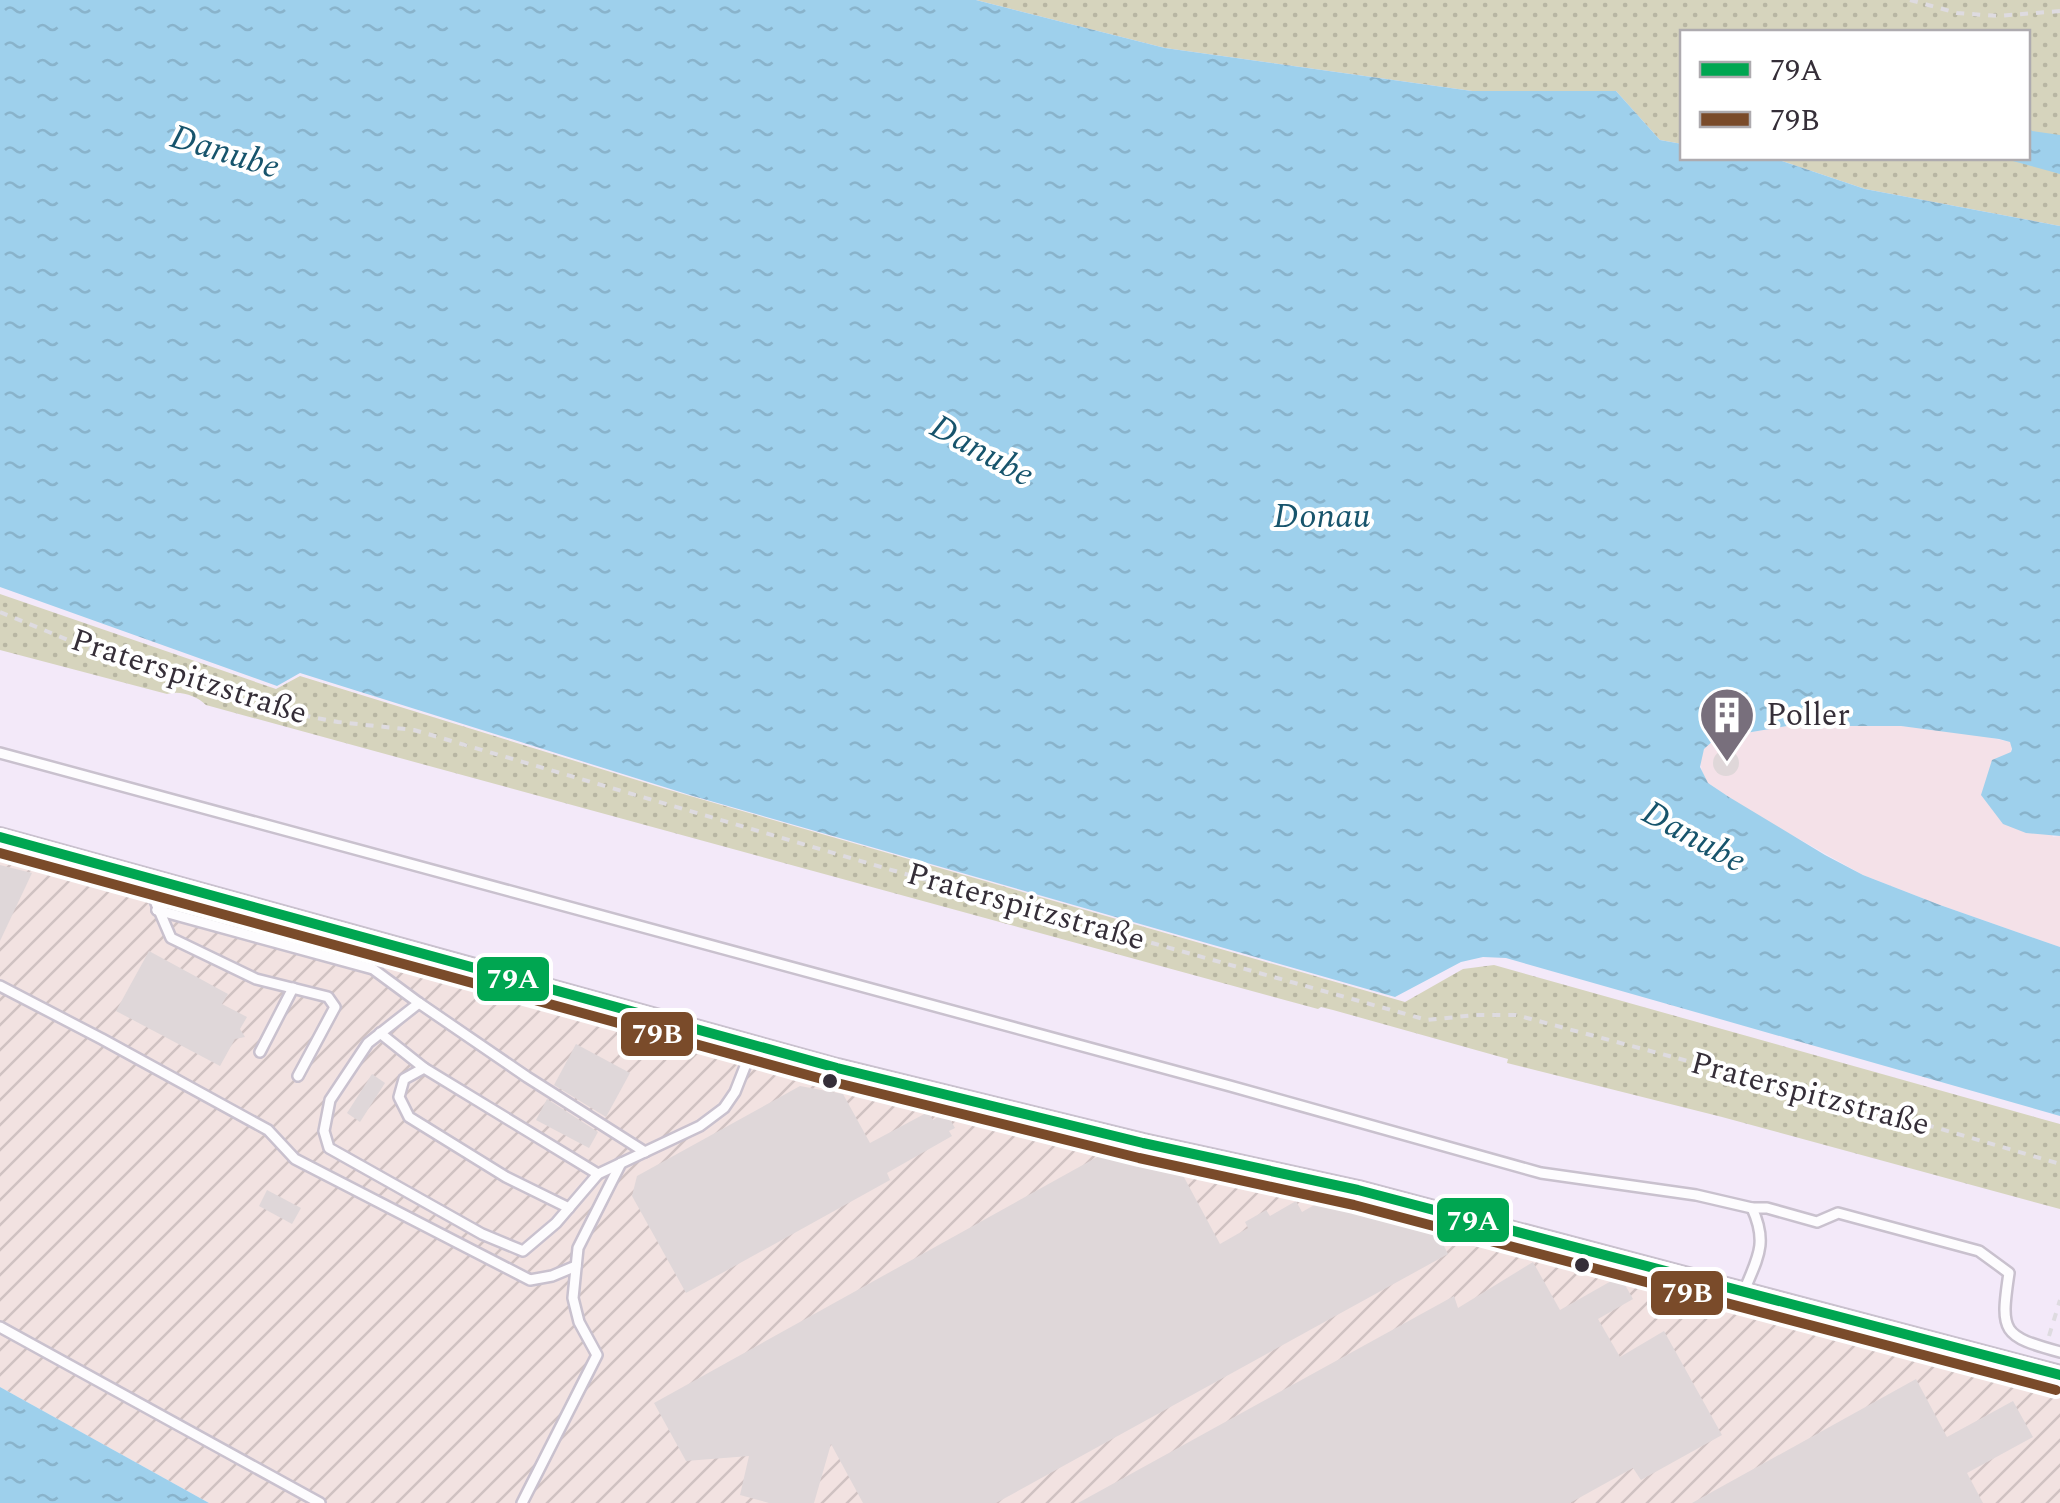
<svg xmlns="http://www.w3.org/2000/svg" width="2060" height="1503" font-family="Spectral,serif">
<defs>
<pattern id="industrial-furrows" width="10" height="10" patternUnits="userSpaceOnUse" patternTransform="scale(2.5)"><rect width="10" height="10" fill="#f2e2e1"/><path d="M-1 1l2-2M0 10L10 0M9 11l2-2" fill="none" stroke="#d0c2c2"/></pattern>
<pattern id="park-dots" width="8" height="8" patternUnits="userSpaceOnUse" patternTransform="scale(2.5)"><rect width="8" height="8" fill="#d6d4bd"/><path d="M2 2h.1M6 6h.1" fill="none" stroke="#b8b6a3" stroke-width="1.8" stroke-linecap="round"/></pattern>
<pattern id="water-ripples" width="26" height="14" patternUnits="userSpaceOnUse" patternTransform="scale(2.5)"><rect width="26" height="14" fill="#9ed0ec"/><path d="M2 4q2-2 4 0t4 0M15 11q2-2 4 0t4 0" fill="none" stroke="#89b3cb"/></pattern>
</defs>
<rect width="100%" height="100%" fill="#f3e9f9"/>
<path fill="#f4e1e8" d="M1787,726H1901L1974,734L2010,742L2012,745L2011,752L2053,837L2060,836V947L1940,905L1863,875L1751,812L1708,783L1703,776L1700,761L1704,749L1716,738Z"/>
<path fill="url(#industrial-furrows)" d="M0,857L689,1051L1117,1150L1344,1197L2060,1386V1503H209L0,1387Z"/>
<g fill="url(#park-dots)">
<path d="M976,0H2060V226L1865,189L1779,160L1763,158H2028V32H1682V144L1660,140L1616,91H1472L1165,48Z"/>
<path d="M0,594L276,689L300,676L666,789L1405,1002L1463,969L1494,965L2060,1124V1209L1722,1117L1507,1063L1508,1059L1333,1010L1321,1007L1318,1009L206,705C197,696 180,690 167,694L0,650Z"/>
</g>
<g fill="url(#water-ripples)">
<path d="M0,0H976L1165,48L1472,91H1616L1660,140L1682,144V158H1763L1779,160L1865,189L2060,226V836L2026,833L2003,824L1981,795L1992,760L2011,752L2012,749L2010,742L1999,739L1901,726H1787L1716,738L1704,749L1700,767L1708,783L1729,797L1825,855L1863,875L1940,905L2060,947V1116L1506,958L1483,957L1461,962L1395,997L693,796L300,673L277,686L0,587Z"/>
<path d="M2028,126L2032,131L2060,135V174L2009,160V158H2028Z"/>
<path d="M0,1387L209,1503H0Z"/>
</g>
<g fill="#dfd7d9">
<circle cx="1726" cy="763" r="13"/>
<path d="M0,865L32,873L0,941Z"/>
<path d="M149,951L228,994L222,1004L247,1017L240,1029L245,1037L235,1039L220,1066L116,1011Z"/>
<path d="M576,1044L630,1073L606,1117L554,1085Z"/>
<path d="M372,1074L385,1083L360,1122L347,1113Z"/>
<path d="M800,1086L843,1094L870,1143L928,1112L933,1120L941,1115L948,1116L955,1128L949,1131L952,1136L887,1173L890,1180L686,1293L632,1196L637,1176Z"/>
<path d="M547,1099L598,1132L589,1148L536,1120Z"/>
<path d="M1108,1151L1179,1168L1220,1244L1248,1228L1245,1222L1266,1210L1270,1216L1296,1201L1302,1212L1323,1200L1326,1205L1336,1200L1432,1226L1434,1230L1445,1233L1449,1240L1444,1246L1448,1254L996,1503H863L831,1444L814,1503H769L740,1495L749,1456L686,1461L654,1403Z"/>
<path d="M267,1190L301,1208L292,1224L259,1206Z"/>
<path d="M1533,1262L1560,1310L1620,1276L1633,1299L1598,1319L1620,1357L1664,1331L1722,1435L1641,1480L1633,1468L1570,1503H1078L1454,1296L1458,1308Z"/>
<path d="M1916,1379L1947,1437L2013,1401L2033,1437L1967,1473L1983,1503H1692Z"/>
</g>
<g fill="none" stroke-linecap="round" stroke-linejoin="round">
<g stroke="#c9c1ce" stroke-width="14">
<g id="service">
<path d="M0,753L1230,1086L1541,1173L1696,1195L1752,1208H1767L1817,1222L1838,1213L1979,1251L2009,1273C2000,1333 2002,1336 2060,1352"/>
<path d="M146,880L171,938L256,979L328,997L335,1007L298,1076"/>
<path d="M157,910L373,969L419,1003L527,1077L645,1152"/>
<path d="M157,910L186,889"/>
<path d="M0,986L102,1039L268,1130L295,1159L530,1280L552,1276L576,1266"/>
<path d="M419,1003L368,1043L330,1100L324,1131L329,1148L482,1234L523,1251L556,1223L598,1174L700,1126L724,1108L735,1092L748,1059L764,1049"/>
<path d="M380,1033L424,1068L598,1174"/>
<path d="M260,1052L293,988"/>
<path d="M424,1068L404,1079L399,1097L409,1117L506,1177L569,1208"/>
<path d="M1744,1291C1758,1257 1768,1243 1752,1208"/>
<path d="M0,1327L320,1503"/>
<path d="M522,1503L597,1355L579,1322L573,1298L578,1248L621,1163"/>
</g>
</g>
<g stroke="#c9c1ce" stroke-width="22">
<path id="minor" d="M0,837L837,1068L1143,1143L1358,1190L2060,1375"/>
</g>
<g stroke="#dedbe0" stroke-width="4" stroke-dasharray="8 8" stroke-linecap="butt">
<path d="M1910,0L1957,13L1998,16L2060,11"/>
<path d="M0,612L95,651L269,709L338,722L414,730L895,871L1427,1020L1476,1015H1516L1934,1127L2060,1164"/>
<path d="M2049,1336L2060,1300"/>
</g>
<use href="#service" stroke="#fdfcfe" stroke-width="9"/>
<use href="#minor" stroke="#fdfcfe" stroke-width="18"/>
<g stroke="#fff" stroke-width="18">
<path id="bus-1" d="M0,837L837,1068L1143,1143L1358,1190L2060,1375"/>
</g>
<g stroke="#fff" stroke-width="18">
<path id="bus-2" d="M0,853L833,1082L1139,1158L1354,1205L2056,1390"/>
</g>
<use href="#bus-1" stroke="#00a651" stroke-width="10"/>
<use href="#bus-2" stroke="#7a4b2a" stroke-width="10"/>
</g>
<defs>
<g id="building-pin" transform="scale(2.875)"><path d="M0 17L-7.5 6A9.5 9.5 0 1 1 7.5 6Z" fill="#786f7c" stroke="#fff"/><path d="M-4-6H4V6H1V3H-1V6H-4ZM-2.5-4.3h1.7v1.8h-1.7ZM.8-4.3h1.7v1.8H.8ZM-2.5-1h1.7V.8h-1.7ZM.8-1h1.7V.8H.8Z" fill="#fff"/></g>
</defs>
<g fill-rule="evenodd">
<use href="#building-pin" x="1727" y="715"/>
</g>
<g fill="#352e38" stroke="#fff" stroke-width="4">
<circle cx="830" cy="1081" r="9"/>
<circle cx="1582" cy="1265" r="9"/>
</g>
<g text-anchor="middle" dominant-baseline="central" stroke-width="8" stroke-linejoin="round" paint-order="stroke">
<g font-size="32" fill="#352e38" stroke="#fff">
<text transform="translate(189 677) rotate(18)">Praterspitzstraße</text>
<text transform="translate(1026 907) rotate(16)">Praterspitzstraße</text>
<text transform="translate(1810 1094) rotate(15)">Praterspitzstraße</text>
</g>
<g font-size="32" fill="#352e38" stroke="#fff" text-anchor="start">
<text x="1766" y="715">Poller</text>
</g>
<g font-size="35" font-style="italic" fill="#17546c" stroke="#fff">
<text transform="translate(225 152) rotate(17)">Danube</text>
<text transform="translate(982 451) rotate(29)">Danube</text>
<text x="1322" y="516">Donau</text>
<text transform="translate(1694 837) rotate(29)">Danube</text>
</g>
</g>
<g stroke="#fff" stroke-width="4">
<rect x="475" y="955" width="76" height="48" rx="10" fill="#00a651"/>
<rect x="619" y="1010" width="76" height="48" rx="10" fill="#7a4b2a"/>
<rect x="1435" y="1196" width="76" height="48" rx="10" fill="#00a651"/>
<rect x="1649" y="1269" width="76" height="48" rx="10" fill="#7a4b2a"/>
</g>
<g font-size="28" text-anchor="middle" font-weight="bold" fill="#fff">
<text x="513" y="988">79A</text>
<text x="657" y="1043">79B</text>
<text x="1473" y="1230">79A</text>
<text x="1687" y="1302">79B</text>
</g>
<rect x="1680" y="30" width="350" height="130" fill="#ffffff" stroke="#aeabaf" stroke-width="2.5"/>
<rect x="1700" y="62" width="50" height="15" fill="#00a651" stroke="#aeabaf" stroke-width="2.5"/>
<text x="1770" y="80" font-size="30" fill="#352e38">79A</text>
<rect x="1700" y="112" width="50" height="15" fill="#7a4b2a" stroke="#aeabaf" stroke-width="2.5"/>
<text x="1770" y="130" font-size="30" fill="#352e38">79B</text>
</svg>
